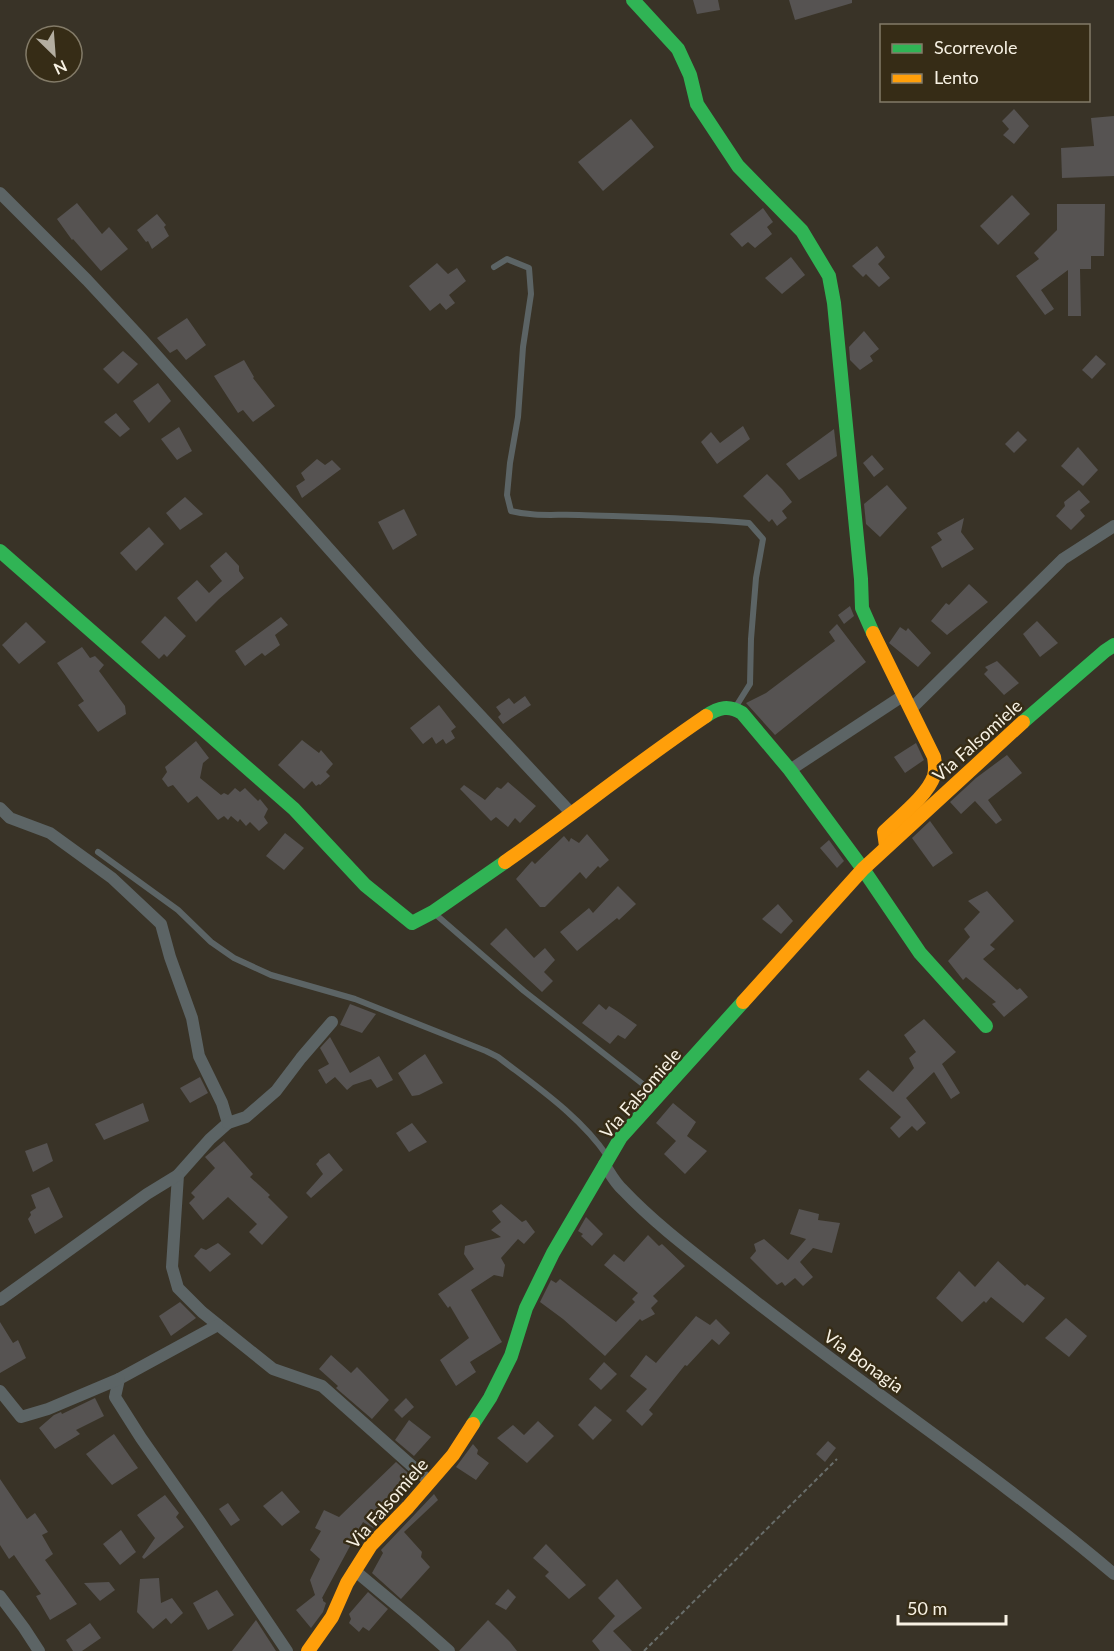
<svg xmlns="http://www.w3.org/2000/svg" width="1114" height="1651" font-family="Lato,sans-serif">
<rect width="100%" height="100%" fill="#393327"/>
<g fill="#565352">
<path d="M693,0H718L720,10L697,14Z"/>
<path d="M789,0H852V3L795,20Z"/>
<path d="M1014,109L1029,126L1014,144L1003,135L1009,129L1002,121Z"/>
<path d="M1114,116V176L1062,178L1061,148L1094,146L1091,118Z"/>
<path d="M631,119L654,147L603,191L578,162Z"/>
<path d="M1012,195L1030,214L998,245L980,226Z"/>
<path d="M77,203L102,234L109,227L128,249L101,271L73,239L72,240L57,219Z"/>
<path d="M1057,204H1105L1104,256H1091V269H1080L1081,316H1068V270L1041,290L1054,309L1045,315L1016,276L1039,259L1034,253L1057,230Z"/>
<path d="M763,208L773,222L767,227L772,234L755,248L748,242L742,247L730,234Z"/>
<path d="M157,214L166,225L164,227L169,236L152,249L148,241L146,242L137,230Z"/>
<path d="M877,246L885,257L878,264L890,278L879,287L866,274L863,277L852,266Z"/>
<path d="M791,257L805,275L782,294L765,278Z"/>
<path d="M437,263L448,274L457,268L466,281L449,295L455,303L446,310L440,303L430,311L409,286Z"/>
<path d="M187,318L206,345L186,360L177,349L170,353L157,338Z"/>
<path d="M864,331L879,349L870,356L873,361L860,370L850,360L849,347Z"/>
<path d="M123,351L138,364L118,384L103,369Z"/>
<path d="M1096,355L1106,364L1092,379L1082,370Z"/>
<path d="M244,360L254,377L253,378L275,406L253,422L243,410L238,413L214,376Z"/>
<path d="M158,383L171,401L149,423L133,401Z"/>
<path d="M116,413L130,429L120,437L104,422Z"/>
<path d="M743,426L750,439L717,464L701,442L711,432L720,443Z"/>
<path d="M179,427L192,451L177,460L161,439Z"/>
<path d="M834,429L837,456L799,480L786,464Z"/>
<path d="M1018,431L1027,440L1014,453L1005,444Z"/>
<path d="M1078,447L1098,470L1083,486L1061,466Z"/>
<path d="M872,455L884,469L874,477L863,463Z"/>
<path d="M317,459L325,465L332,460L341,469L302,498L296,486L305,480L301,473Z"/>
<path d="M767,474L782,489L792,502L782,511L787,518L777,526L772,519L769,522L743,496Z"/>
<path d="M887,485L907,508L880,537L866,524L864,504Z"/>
<path d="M1079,490L1090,502L1080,510L1085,516L1071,530L1056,516L1065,506L1064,502Z"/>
<path d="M185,497L203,514L180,530L166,513Z"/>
<path d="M404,509L417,535L393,550L378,522Z"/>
<path d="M964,518L961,532L974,549L942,568L931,547L942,540L937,533Z"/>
<path d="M149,527L164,544L136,571L120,553Z"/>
<path d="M226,552L239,566V571L244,578L219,599L196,622L177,598L197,580L209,593L222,581L210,566Z"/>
<path d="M969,584L988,602L947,635L931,621L946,603L949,605Z"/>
<path d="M850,606L854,616L844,624L838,615Z"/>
<path d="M165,616L186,636L167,657L164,654L159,659L141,642Z"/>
<path d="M281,617L288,625L275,635L280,645L265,656L262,653L245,666L235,651Z"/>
<path d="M1037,621L1058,643L1040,657L1023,634Z"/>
<path d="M26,622L46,642L19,664L2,645Z"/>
<path d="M837,624L866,662L775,735L746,703L766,693L835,641L829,632Z"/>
<path d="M900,627L906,631L908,628L931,653L918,667L889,643Z"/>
<path d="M82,647L90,658L95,656L104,665L99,671L125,706L126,714L98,732L78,705L84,701L57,663Z"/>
<path d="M997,661L1019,683L1004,695L984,674L988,670L985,667Z"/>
<path d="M525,696L531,705L503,724L498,717L501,714L496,707L509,698L514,704Z"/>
<path d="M439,705L456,727L451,731L455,738L446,744L443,739L436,744L432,737L423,744L410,728Z"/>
<path d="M302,740L319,753L321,750L333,764L326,772L330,776L320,785L319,784L316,786L312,781L304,789L278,765Z"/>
<path d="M196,741L209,758L203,763L200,778L221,795L224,793L228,795L235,788L240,792L245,788L258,801L260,799L268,809L264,817L268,823L259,831L250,822L246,826L240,819L238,822L231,816L228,820L224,816L218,820L197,796L188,803L173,785L168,787L162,779L167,772L165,767Z"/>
<path d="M916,743L924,760L905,773L894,757Z"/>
<path d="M1007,755L1022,773L988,800L1002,820L996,824L975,801L961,814L950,802L976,778Z"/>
<path d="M508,782L536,806L520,823L515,818L508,827L496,817L491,821L460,789L464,785L485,800L497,787L501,789Z"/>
<path d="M930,821L953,853L933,867L912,838Z"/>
<path d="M285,833L304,848L284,870L266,856Z"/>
<path d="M587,834L609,860L600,868L598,866L586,879L580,872L545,907H540L516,879L532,861L535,864L564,836L569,842L571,838L579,843Z"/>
<path d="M829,840L844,861L837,868L820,848Z"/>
<path d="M618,886L636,904L619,920L617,918L577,951L560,932L589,908L593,913Z"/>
<path d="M987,891L1014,921L990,945L995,949L983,959L1017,990L1020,988L1028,997L1004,1017L992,1004L996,1002L966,977L963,980L948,961L970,937L964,929L980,912L968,901Z"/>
<path d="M778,904L793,921L781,934L762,919Z"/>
<path d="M506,928L534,958L545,948L555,960L544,972L553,981L542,992L490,944Z"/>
<path d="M350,1004L376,1014L362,1033L340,1025Z"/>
<path d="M599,1004L606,1010L609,1006L617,1011L637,1025L625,1039L618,1035L610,1044L582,1023Z"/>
<path d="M924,1019L956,1052L942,1064L960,1093L951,1099L934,1072L906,1098L926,1123L917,1131L912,1126L899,1138L890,1128L901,1117L859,1079L868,1070L893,1092L914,1068L909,1058L916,1052L904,1035Z"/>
<path d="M330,1037L350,1073L379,1056L393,1080L377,1088L371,1079L353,1085L347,1090L335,1077L326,1084L318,1070L329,1064L320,1048Z"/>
<path d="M425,1054L443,1083L419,1095L412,1096L398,1073Z"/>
<path d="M200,1077L208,1093L190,1103L180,1088Z"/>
<path d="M143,1103L149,1121L104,1140L95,1124Z"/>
<path d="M673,1103L696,1122L687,1136L707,1151L685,1174L664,1154L676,1141L656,1123Z"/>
<path d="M412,1123L427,1142L409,1152L396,1133Z"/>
<path d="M224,1141L253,1174L250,1177L270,1195L268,1197L288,1217L262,1245L249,1232L257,1224L228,1197L203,1220L189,1203L195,1197L191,1193L215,1168L205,1157Z"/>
<path d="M47,1143L53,1161L33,1172L25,1151Z"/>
<path d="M329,1153L343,1170L311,1198L306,1193L323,1174L316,1164L319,1161V1160Z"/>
<path d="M49,1187L63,1217L35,1234L28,1219L31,1215L30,1212L36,1208L31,1195Z"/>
<path d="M501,1204L522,1222L526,1220L535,1232L524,1244L518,1239L501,1258L505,1265L503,1277L494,1275L471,1290L502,1342L470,1362L476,1372L456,1386L440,1360L469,1338L450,1306L448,1308L438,1294L474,1269L464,1254L465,1246L501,1237L491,1230L501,1222L492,1211Z"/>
<path d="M799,1209L819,1214L818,1220L840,1223L832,1253L813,1248L800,1262L813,1277L803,1286L795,1278L785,1286L782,1282L777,1285L750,1258L756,1251L754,1244L764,1239L788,1260L806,1239L790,1234Z"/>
<path d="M586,1217L603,1234L592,1246L581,1236L583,1234L578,1231Z"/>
<path d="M648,1235L659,1246L662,1244L685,1266L653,1296L658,1301L651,1308L655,1314L642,1321L640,1319L605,1356L563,1319L540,1302L551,1280L556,1283L560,1279L616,1322L635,1302L632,1299L638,1293L604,1265L614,1254L624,1262Z"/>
<path d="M218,1243L231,1254L210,1272L194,1256L201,1248L206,1250Z"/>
<path d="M998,1261L1025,1286L1027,1284L1045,1298L1023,1323L991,1297L986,1303L984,1301L962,1322L936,1298L959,1271L975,1287Z"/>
<path d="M180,1302L196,1318L171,1336L159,1316Z"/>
<path d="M696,1316L710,1325L716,1319L730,1333L719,1345L712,1339L687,1366L685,1365L649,1410L653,1414L642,1426L626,1411L647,1389L630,1376L646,1355L656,1363Z"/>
<path d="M1066,1318L1087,1336L1069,1357L1045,1338Z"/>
<path d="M0,1322L13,1343L18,1340L26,1358L0,1373Z"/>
<path d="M331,1355L351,1373L357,1367L389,1400L372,1419L336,1388L338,1386L319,1369Z"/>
<path d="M604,1362L617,1374L601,1390L589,1379Z"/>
<path d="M95,1398L104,1416L76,1430L80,1434L55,1449L39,1428L54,1415L61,1412L62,1414Z"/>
<path d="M406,1398L414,1407L402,1418L394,1410Z"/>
<path d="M595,1406L612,1420L593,1440L578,1425Z"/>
<path d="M409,1420L431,1437L414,1456L395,1440Z"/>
<path d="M538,1421L554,1436L527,1463L497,1438L513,1425L524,1435Z"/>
<path d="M114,1434L138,1468L112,1485L86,1454Z"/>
<path d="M828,1441L836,1448L825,1462L816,1454Z"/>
<path d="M473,1444L478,1450L477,1454L489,1463L476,1480L456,1467Z"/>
<path d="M396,1462L417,1481L373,1528L363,1522L322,1598L323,1599V1601L326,1603L323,1612L311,1628L296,1610L315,1595L310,1580L320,1559L310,1550L321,1531L315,1528L324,1510L339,1517Z"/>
<path d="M0,1479L27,1519L35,1513L48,1532L42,1535L53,1554L45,1560L77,1604L50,1620L36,1596L41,1594L14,1555L9,1559L0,1545Z"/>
<path d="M282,1491L300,1512L282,1526L263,1506Z"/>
<path d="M434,1494L438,1500L404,1532L422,1552L421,1557L430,1567L401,1599L372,1573L383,1553L381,1550Z"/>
<path d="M165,1495L179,1513L176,1517L184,1527L144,1559L142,1557L155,1538L137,1515Z"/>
<path d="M228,1503L240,1520L231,1526L219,1509Z"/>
<path d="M121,1530L136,1552L120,1565L103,1544Z"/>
<path d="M546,1544L586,1585L569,1599L545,1576L549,1572L533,1558Z"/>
<path d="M159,1578L161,1603L172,1598L183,1613L171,1624L166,1618L153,1629L137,1612L140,1579Z"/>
<path d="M617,1579L642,1608L613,1631L632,1651H600L592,1641L615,1616L598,1598Z"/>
<path d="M109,1582L115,1590L100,1601L84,1583Z"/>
<path d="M508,1589L516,1597L506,1610L495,1604Z"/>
<path d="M217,1590L234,1615L208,1630L193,1603Z"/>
<path d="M368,1592L388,1609L369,1631L363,1627L359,1632L349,1623L351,1619L349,1614Z"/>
<path d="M256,1620L276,1651H232Z"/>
<path d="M488,1620L510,1642L517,1651H459Z"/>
<path d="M90,1623L101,1638L82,1651H73L66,1640Z"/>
</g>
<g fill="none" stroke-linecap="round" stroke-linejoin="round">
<path stroke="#696e6b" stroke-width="2" stroke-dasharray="4.5 3" stroke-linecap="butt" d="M644,1651L837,1459"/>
<g stroke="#5c6465" stroke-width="6">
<path d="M494,267L507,259L529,268L531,294L523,347L518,417L510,463L507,495L511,511C534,517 556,514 579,515C636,517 693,518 749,523L763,539L756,578L751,639L750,684L735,708"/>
<path d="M98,852L178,910L211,942L234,958L271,975L355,999L486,1051L498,1057C537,1087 580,1116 608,1157"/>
<path d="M434,913L524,991L658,1096"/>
</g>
<g stroke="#5c6465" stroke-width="12">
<path d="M0,193L87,280L141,338L421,652L572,814"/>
<path d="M911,709L1063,559L1114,526"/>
<path d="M790,770L904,695"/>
<path d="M0,808L10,818L50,833L112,878L161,924L170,957L192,1018L199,1056L222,1103L228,1123L210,1139L178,1175L172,1267L178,1288L202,1312L273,1369L322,1386L430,1482"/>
<path d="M228,1123L246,1117L276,1091L301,1058L332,1022"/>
<path d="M604,1164C610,1173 615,1183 623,1190C658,1227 701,1258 741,1290C863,1387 995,1473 1114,1574"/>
<path d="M0,1300L147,1194L178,1175"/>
<path d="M218,1325L119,1379L115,1397L141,1438L200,1522L287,1651"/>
<path d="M0,1391L21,1417L48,1409L119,1379"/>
<path d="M354,1570L414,1620L449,1651"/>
<path d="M0,1596L24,1628L39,1651"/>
</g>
<g stroke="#30b455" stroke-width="14">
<path d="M633,0L678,49L690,75L697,104L738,166L802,231L829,276L834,303L861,579L862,608L873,633"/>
<path d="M0,551L294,809L365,885L412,923L433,912L505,862"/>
<path d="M706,716C719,707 729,705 742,713L790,770L863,869L920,953L986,1026"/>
<path d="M1023,722L1105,651L1114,645"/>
<path d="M473,1424L490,1398L511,1356L526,1308L553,1253L621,1137L743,1002"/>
</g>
<g stroke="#ff9f0a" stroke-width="14">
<path d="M873,633L934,757C935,763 936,769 934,776C927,796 899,817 884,832L886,846"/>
<path d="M505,862C573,814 638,762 706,716"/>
<path d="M743,1002L863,869L1023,722"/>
<path d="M308,1651L332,1617L347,1583L371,1545L408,1507L453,1455L473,1424"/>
</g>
</g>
<g text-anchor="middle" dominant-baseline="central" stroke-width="5" stroke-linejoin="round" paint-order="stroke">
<g font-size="18" fill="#f7f1e3" stroke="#362c16">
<text transform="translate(977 740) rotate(-42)">Via Falsomiele</text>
<text transform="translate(640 1093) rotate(-49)">Via Falsomiele</text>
<text transform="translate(864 1361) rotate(36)">Via Bonagia</text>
<text transform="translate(387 1503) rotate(-49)">Via Falsomiele</text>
</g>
</g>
<rect x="880" y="24" width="210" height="78" fill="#362c16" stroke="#837b68" stroke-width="1.5"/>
<rect x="892" y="44" width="30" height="9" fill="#30b455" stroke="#837b68" stroke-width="1.5"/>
<text x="934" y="54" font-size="18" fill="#f7f1e3">Scorrevole</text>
<rect x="892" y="74" width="30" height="9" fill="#ff9f0a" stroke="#837b68" stroke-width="1.5"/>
<text x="934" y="84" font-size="18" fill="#f7f1e3">Lento</text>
<g transform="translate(54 54) rotate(155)"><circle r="28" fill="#362c16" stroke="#837b68" stroke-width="1.5"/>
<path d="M0-4.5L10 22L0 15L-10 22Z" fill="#b4aea1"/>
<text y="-9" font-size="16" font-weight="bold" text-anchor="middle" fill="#f7f1e3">N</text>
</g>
<path d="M898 1615v9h108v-9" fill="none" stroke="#f7f1e3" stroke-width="3"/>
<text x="907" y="1615" font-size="18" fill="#f7f1e3" stroke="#362c16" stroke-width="4.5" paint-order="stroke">50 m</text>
</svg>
